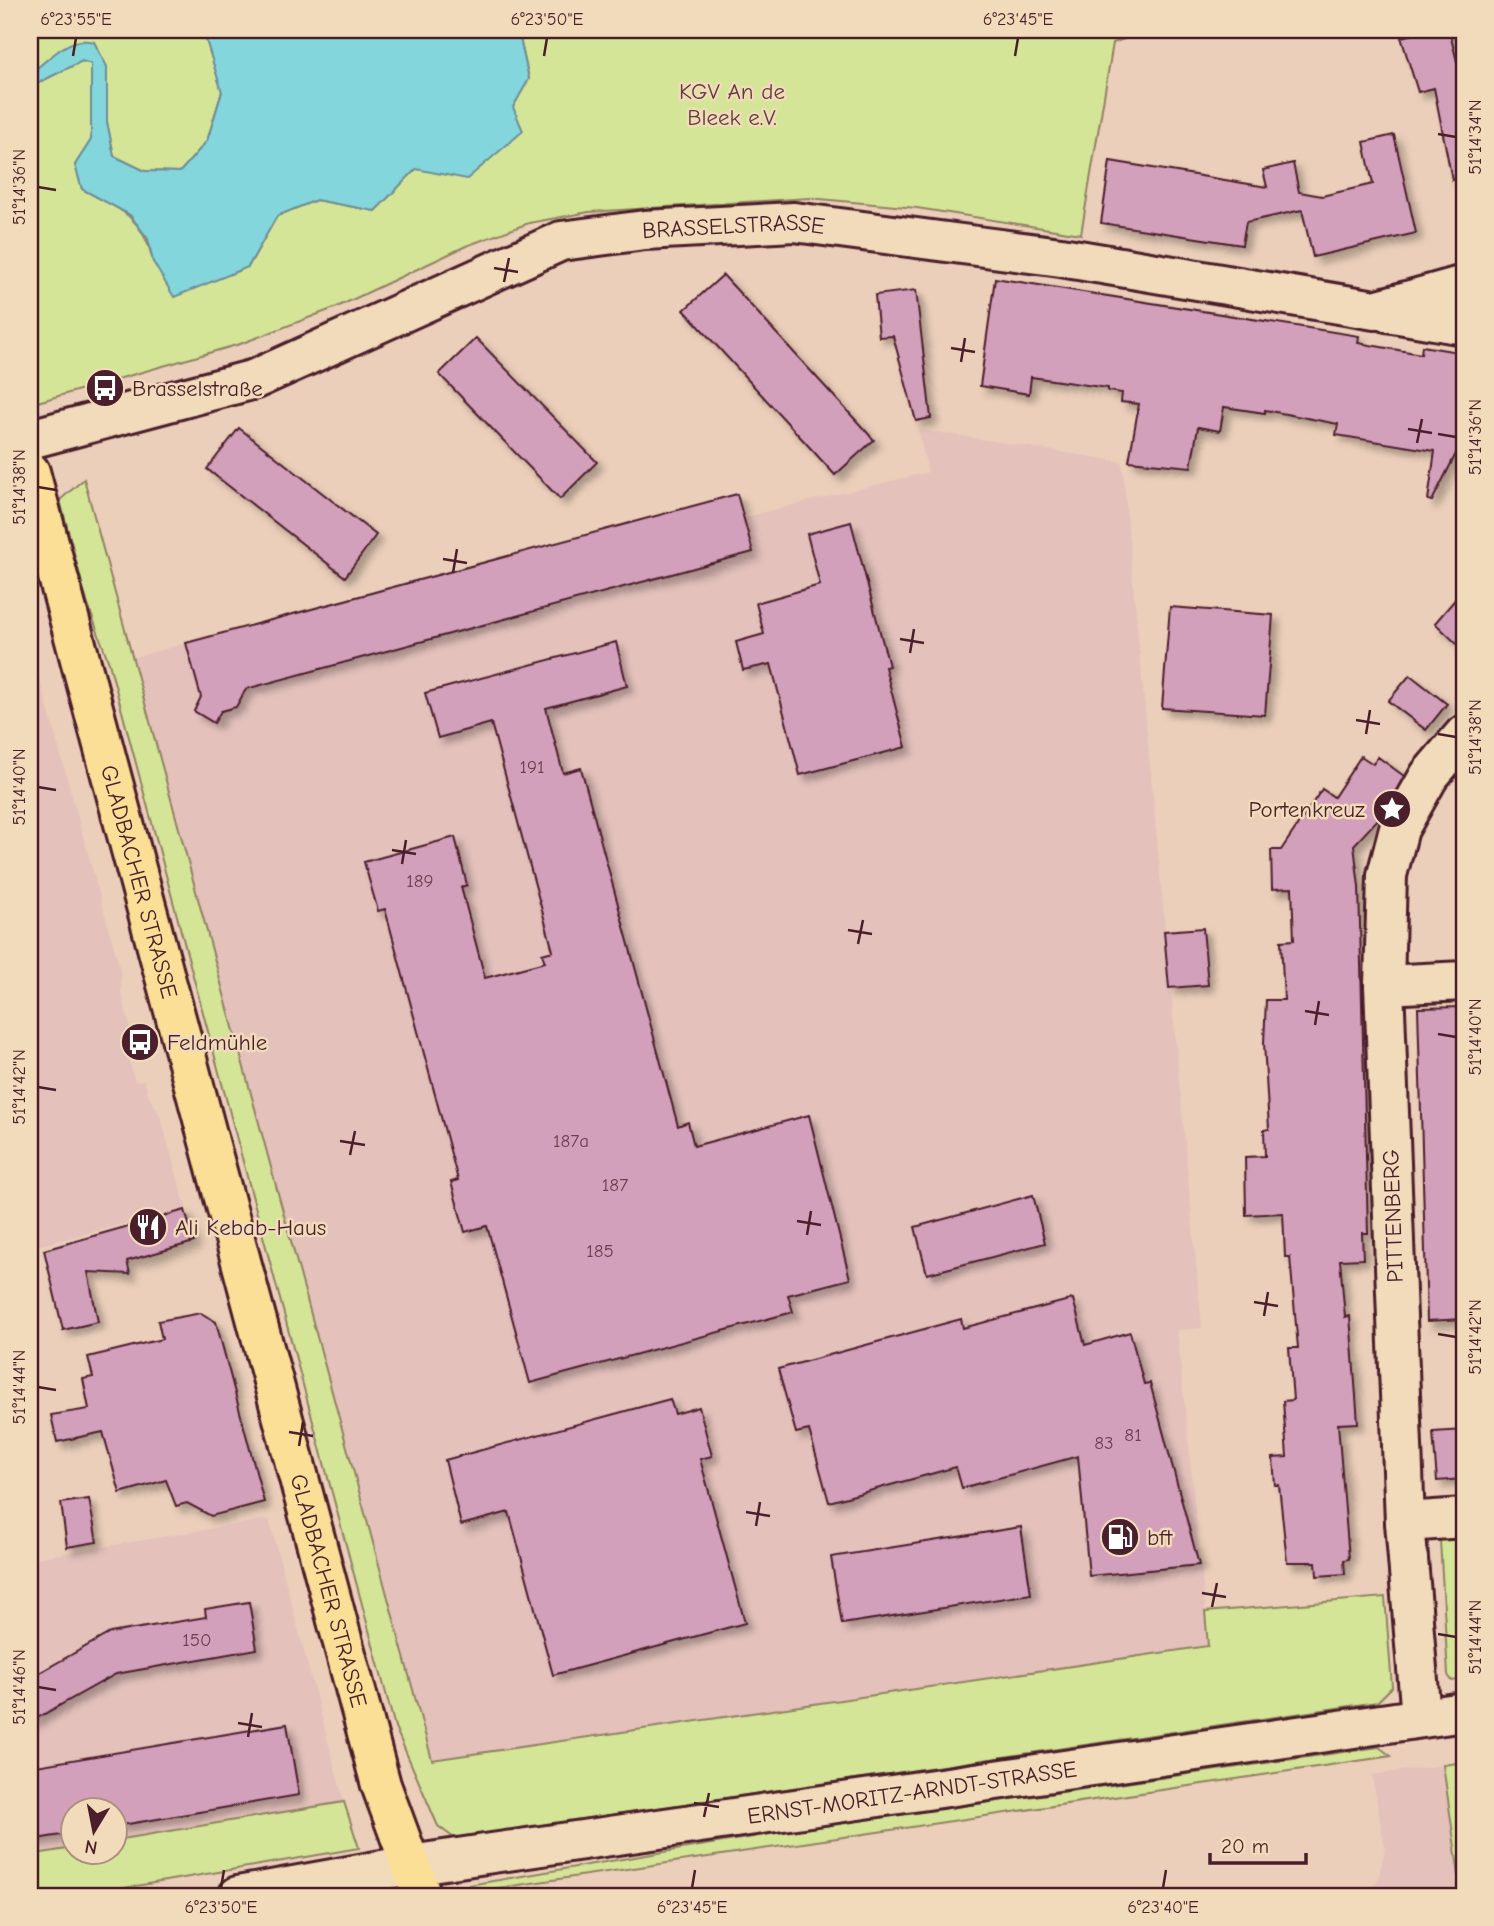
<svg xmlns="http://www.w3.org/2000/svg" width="1494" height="1926" font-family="'Comic Neue',sans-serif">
<defs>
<filter id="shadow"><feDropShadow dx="6" dy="6" stdDeviation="3.5" flood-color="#0004"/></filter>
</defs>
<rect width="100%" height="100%" fill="#ebcfba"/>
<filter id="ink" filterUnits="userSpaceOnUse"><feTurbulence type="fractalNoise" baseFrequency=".0143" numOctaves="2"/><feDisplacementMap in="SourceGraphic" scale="14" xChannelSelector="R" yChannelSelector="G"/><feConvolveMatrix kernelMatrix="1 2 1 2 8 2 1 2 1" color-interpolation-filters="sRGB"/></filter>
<g filter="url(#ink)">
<g fill="#e4c1bb">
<path d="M918,429L1122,462L1202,1328L1177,1330L1209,1646L432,1761L132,658L737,493L745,517L928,472Z"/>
<path d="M30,644L121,973V993L138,1057L129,1060L135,1082L144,1080L149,1097L160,1115L186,1208L30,1248Z"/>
<path d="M269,1519L344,1802L116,1840V1811H74L73,1848L30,1855V1559Z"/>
<path d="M1443,1765L1462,1896H1361L1371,1893L1379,1877L1385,1848L1372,1775Z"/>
</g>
<g fill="#d5e598" stroke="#908262" stroke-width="2">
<path d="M30,30H203L222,91L207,141L180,172L145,171L114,156L107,122V67L94,42L30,73Z"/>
<path d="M518,30H1148L1113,43L1081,234L917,208L809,198L589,212L529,223L466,246L337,307L240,344L34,403L30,386V87L82,61L91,63V140L75,165L82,189C120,209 144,217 153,262L248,267L277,216L316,200L375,211L416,169L513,107L529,78Z"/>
<path d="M84,479L432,1760L1208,1646L1205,1612L1385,1597L1392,1687L1377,1702L454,1838L438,1826L395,1727L109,663L87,602L60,500Z"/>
<path d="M1464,1522V1679L1452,1681L1448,1675L1439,1524Z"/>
<path d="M1379,1747L1391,1756L471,1892L469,1885L794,1830Z"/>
<path d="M1464,1762V1896H1462L1443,1765Z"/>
<path d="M344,1802L359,1848L77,1896H30V1855L73,1848L74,1853H116V1840Z"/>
</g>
<path fill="#84d6dd" stroke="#6d8d96" stroke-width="2" d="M203,30H518L529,79L513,107L523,131L467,179L416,169L375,211L316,200L277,216L248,267L174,297L153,262L148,239L130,215L82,189L75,165L91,140V64L82,61L30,87V73C51,59 67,35 94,42L107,67V122L114,156L145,171L180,172L207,141L222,92Z"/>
<g fill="#d3a0bc" stroke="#4a1f2b" stroke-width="2" filter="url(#shadow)">
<path d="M1434,30H1449L1464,89V179L1452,180L1434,88L1418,92L1401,37Z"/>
<path d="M1394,135L1416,233L1313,257L1302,210L1246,222L1242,245L1101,223L1110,161L1267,187L1263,170L1293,163L1299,192L1322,196L1373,184L1364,142Z"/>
<path d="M723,275L874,440L835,475L684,310Z"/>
<path d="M995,278L1359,336L1358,343L1421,354L1422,346L1464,353V438L1432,501L1428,500L1435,451L1336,435L1338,424L1265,410V413L1224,407L1220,431L1198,427L1191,467L1129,461L1139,404L1121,402L1122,393L1108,391V388L1031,377L1029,394L980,386Z"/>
<path d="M916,290L931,418L916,421L893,336L879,337L875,295Z"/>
<path d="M476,338L597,462L560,499L439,374Z"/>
<path d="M239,428L376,535L345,577L207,469Z"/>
<path d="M737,494L753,552L246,689L236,707L221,711L214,723L194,711L201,697L186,643Z"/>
<path d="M851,522L889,666L885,667L906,747L800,775L771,664L743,670L736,642L764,634L756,603L820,585L807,534Z"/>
<path d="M1464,589V651L1435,623Z"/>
<path d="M1170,607L1273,615L1265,715L1162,708Z"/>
<path d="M616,642L627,686L546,708L563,773L581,768L678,1126L688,1122L694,1146L809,1115L850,1279L788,1295L793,1312L530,1383L487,1226L465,1232L451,1182L458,1180L385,909L378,911L364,862L455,837L467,885L461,887L485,978L545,962L542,954L553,951L491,723L438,738L425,693Z"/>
<path d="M1410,675L1447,704L1426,730L1388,701Z"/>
<path d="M1361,756L1373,764L1378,757L1404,776L1382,815L1354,845L1359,887L1368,1233H1362L1363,1259L1340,1260L1345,1317L1350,1316L1358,1423L1338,1424L1349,1559L1344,1560L1345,1574L1317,1576L1316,1562H1287L1279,1485H1275L1273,1458L1287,1457L1283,1401L1293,1400L1289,1348H1298L1290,1257H1285L1283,1213L1246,1215L1245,1157L1265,1156L1264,1130L1269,1129L1264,1043L1266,1000H1284L1281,941L1294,940L1292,888L1272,889L1271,850H1281L1322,789L1334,797Z"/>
<path d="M1203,928L1208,985L1169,988L1164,931Z"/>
<path d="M1464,1007V1319L1427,1321L1418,1008Z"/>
<path d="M1033,1195L1045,1243L927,1274L915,1227Z"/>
<path d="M185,1210L194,1242L127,1261L130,1274L88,1272L98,1322L63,1330L44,1250Z"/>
<path d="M1073,1299L1085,1345L1130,1332L1144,1384L1150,1383L1199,1565L1089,1576L1078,1456L962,1488L956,1467L829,1502L809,1430L796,1433L778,1369L961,1319L963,1328Z"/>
<path d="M201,1313L216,1322L264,1502L211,1516L187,1503L176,1506L166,1480L120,1493L103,1432L57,1442L51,1415L89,1409L83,1379L93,1377L88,1357L162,1339L158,1321Z"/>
<path d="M670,1399L675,1414L699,1407L712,1456L700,1459L745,1623L553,1675L509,1512L461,1525L445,1460Z"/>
<path d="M1464,1430V1479L1437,1481L1433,1432Z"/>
<path d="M89,1499L97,1542L67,1547L61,1503Z"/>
<path d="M1021,1527L1031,1594L842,1624L831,1557Z"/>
<path d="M249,1602L257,1649L116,1674L30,1722V1678L110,1633L206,1617L205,1609Z"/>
<path d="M287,1724L299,1795L116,1826V1810H74V1833L30,1840V1767Z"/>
</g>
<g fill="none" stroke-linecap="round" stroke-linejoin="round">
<g stroke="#4a1f2b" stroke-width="44">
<g id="minor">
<path d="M1387,312L1464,325"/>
<path id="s1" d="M30,439L255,379L561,241L645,230L794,222L1061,257L1375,310L1464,285"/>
<path d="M1384,985L1464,981"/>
<path d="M1405,1522L1464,1518"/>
<path d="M1421,1718L1405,1522L1384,985L1387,875L1399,829L1429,776L1464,735"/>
<path id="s2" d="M238,1896L410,1865L1464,1712"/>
</g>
</g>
<g stroke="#4a1f2b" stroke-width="44">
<g id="major">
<path id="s3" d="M30,472L381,1785L422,1896"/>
</g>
</g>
<use href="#minor" stroke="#f1dbba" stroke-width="38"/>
<use href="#major" stroke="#fbdf96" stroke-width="38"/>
</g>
</g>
<path fill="none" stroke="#4a1f2b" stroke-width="2.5" d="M73,56L76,38M544,56L547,38M1015,56L1018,38M1438,134L1456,137M38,187L56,190M494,268L518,272M504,282L509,258M951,348L975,352M961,362L965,338M1408,429L1432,433M1438,434L1456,437M1417,443L1422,419M38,487L56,490M443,559L467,563M453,573L457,549M900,639L924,643M910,653L914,629M1356,720L1380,724M1366,734L1370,710M1438,734L1456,737M38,787L56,790M392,850L416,854M402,864L406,840M848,930L872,934M858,944L863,920M1305,1011L1329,1015M1315,1025L1319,1001M1438,1034L1456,1037M38,1087L56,1090M340,1141L365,1145M350,1155L355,1131M797,1221L821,1225M807,1235L811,1211M1254,1302L1278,1306M1264,1316L1268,1292M1438,1334L1456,1337M38,1387L56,1390M289,1432L313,1436M299,1446L303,1422M746,1512L770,1516M756,1526L760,1502M1202,1593L1226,1597M1212,1607L1217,1583M1438,1634L1456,1637M38,1687L56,1690M238,1723L262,1727M248,1737L252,1713M694,1803L719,1807M704,1817L709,1793M221,1888L224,1870M692,1888L695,1870M1163,1888L1166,1870"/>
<defs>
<g id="bus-disc" transform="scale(2.0125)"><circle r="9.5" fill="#4a1f2b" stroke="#f1dbba"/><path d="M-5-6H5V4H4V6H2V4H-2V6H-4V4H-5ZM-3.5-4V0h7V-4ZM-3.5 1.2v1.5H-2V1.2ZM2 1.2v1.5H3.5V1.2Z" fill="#fff"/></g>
<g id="sight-disc" transform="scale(2.0125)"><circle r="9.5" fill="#4a1f2b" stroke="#f1dbba"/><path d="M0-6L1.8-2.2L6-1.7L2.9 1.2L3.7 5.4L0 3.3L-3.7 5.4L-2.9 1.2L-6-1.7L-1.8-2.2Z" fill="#fff"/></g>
<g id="restaurant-disc" transform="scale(2.0125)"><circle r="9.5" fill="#4a1f2b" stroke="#f1dbba"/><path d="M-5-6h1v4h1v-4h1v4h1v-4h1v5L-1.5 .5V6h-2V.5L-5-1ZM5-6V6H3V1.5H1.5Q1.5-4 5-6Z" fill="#fff"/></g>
<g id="fuel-disc" transform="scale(2.0125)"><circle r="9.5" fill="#4a1f2b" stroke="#f1dbba"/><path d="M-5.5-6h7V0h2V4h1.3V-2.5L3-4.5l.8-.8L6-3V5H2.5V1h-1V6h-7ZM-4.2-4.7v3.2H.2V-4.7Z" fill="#fff"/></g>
</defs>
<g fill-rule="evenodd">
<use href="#bus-disc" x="105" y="388"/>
<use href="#sight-disc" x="1392" y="809"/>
<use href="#bus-disc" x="140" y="1042"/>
<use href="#restaurant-disc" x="148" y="1227"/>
<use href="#fuel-disc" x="1120" y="1537"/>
</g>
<g text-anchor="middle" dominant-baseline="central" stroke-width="5" stroke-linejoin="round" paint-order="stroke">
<g font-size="19" fill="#6c3f4f">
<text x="532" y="767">191</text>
<text x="420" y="881">189</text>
<text x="571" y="1141">187a</text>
<text x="615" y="1185">187</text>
<text x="600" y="1251">185</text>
<text x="1133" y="1435">81</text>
<text x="1104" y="1443">83</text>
<text x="197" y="1640">150</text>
</g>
<g font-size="23" fill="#5f3d3b" stroke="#f1dbba">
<text x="732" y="91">KGV An de<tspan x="732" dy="26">Bleek e.V.</tspan></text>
</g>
<g font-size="23" fill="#4a1f2b" stroke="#f1dbba">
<text stroke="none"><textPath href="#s1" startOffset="742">BRASSELSTRASSE</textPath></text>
<text stroke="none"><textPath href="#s3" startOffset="424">GLADBACHER STRASSE</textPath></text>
<text transform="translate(1393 1216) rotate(-92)">PITTENBERG</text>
<text stroke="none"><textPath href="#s3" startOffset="1158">GLADBACHER STRASSE</textPath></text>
<text stroke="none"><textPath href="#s2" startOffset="682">ERNST-MORITZ-ARNDT-STRASSE</textPath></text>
</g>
<g font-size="23" fill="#4a1f2b" stroke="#f1dbba" text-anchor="start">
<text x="132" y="388">Brasselstraße</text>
<text x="1365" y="809" text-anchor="end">Portenkreuz</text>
<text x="167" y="1042">Feldmühle</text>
<text x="175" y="1227">Ali Kebab-Haus</text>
<text x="1147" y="1537">bft</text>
</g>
</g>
<rect width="1494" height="1926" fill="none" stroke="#f1dbba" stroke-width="77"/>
<g transform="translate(94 1831) rotate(190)"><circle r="33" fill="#f1dbba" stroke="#ae9081" stroke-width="2"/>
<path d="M0-5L12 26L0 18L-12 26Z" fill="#4a1f2b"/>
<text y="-10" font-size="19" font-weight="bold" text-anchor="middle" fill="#4a1f2b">N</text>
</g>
<path d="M1210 1853v10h96v-10" fill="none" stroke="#4a1f2b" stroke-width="3.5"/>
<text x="1221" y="1853" font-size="21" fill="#4a1f2b" stroke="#f1dbba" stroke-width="5" paint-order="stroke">20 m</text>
<rect x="38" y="38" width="1418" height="1850" fill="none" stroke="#4a1f2b" stroke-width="2.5"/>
<g font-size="18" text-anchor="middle" fill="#4a1f2b">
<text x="76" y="25">6°23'55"E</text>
<text x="547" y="25">6°23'50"E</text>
<text x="1018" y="25">6°23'45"E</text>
<text transform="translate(1475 137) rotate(-90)" y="6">51°14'34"N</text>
<text transform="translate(19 187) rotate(-90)" y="6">51°14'36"N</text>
<text transform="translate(1475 437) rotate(-90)" y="6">51°14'36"N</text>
<text transform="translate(19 487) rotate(-90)" y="6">51°14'38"N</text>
<text transform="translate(1475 737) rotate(-90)" y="6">51°14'38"N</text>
<text transform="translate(19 787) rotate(-90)" y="6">51°14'40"N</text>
<text transform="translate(1475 1037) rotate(-90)" y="6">51°14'40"N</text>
<text transform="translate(19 1087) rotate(-90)" y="6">51°14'42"N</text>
<text transform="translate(1475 1337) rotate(-90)" y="6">51°14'42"N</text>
<text transform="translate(19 1387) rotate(-90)" y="6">51°14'44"N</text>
<text transform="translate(1475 1637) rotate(-90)" y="6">51°14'44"N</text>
<text transform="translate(19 1687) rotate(-90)" y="6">51°14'46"N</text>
<text x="221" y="1913">6°23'50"E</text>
<text x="692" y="1913">6°23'45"E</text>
<text x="1163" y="1913">6°23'40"E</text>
</g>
</svg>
